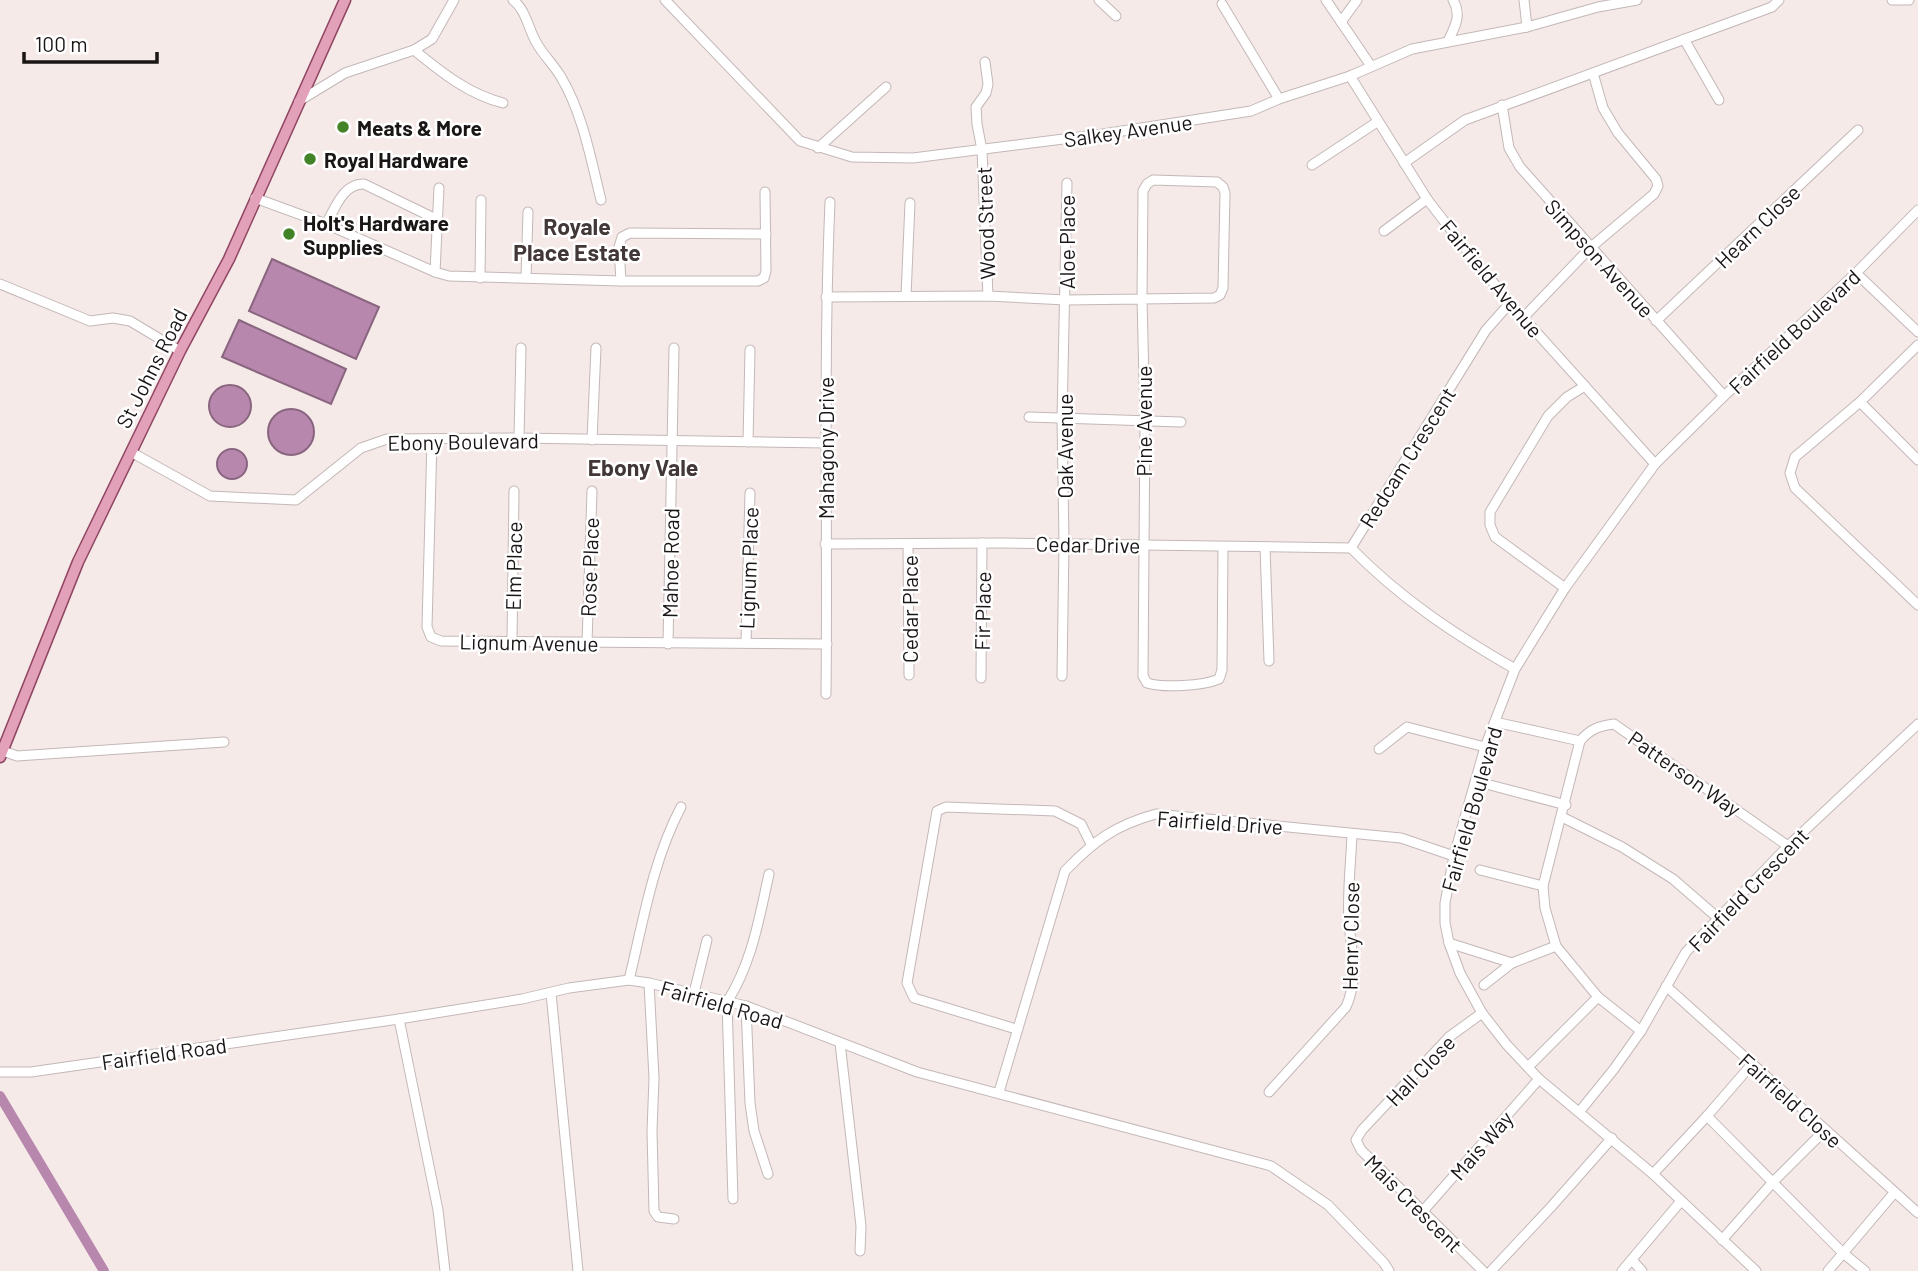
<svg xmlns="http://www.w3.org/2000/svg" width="1918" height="1271" font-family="Barlow,sans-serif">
<rect width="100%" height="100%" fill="#f6eae9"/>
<g fill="#b887ad" stroke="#89657f" stroke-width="2">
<path d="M272,259L379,307L356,359L249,311Z"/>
<path d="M239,320L346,369L331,404L222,357Z"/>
<circle cx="230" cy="406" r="21"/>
<circle cx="291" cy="432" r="23"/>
<circle cx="232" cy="464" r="15"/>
</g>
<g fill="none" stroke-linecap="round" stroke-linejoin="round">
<path stroke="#b887ad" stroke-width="10" d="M0,1096L104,1271"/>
<g stroke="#c3b8b7" stroke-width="11">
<g id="minor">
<path d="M513,0C526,10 528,28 536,42C543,55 554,65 561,77C583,114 591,160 601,200"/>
<path d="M665,0L800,141L852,157L913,158L1103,134L1251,111L1279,99L1350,76L1412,49L1527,27L1598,7L1637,0"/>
<path d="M1099,0L1116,16"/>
<path d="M1326,0L1371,66"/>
<path d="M1524,0L1527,27"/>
<path d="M1892,0H1909"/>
<path d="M1222,4L1279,99"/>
<path d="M1341,22L1357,0"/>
<path d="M1684,39L1719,100"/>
<path d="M1448,41C1455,27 1462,15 1453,0"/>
<path d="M414,50C441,72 468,94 503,103"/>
<path d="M985,62L988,84L986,93L976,107L977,124L982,150L988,296"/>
<path d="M1350,76L1427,199L1465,248L1510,303L1655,464"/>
<path d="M299,101L345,73L414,50L432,39L454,0"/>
<path d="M1502,105L1509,148L1520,167L1724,396"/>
<path d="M818,148L886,87"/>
<path d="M1404,163L1465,120L1772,7L1779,0"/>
<path d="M1312,165L1377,122"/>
<path d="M255,198L326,224L435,272L449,276L621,281H758L764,278L766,271L765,192"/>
<path d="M326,224C335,209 343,183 364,184L438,220"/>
<path d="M1384,231L1427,199"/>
<path d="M435,272L439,188"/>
<path d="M1856,273L1918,332"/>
<path d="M480,278L481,200"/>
<path d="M526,278L528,212"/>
<path d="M621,281L619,247L622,237L630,233L766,234"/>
<path d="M0,284L90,321L113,318L130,321L180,351"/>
<path d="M906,296L910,203"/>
<path d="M826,297L988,296L1066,300L1214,298L1220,295L1223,288L1225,193L1223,187L1217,182L1153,180L1147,184L1143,191L1142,298L1145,422L1143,676L1147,683C1163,688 1203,686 1219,679L1222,670L1223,547"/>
<path d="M1524,317L1590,248L1654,194L1658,186L1656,179L1618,133L1603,108L1593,73"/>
<path d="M1656,321L1858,130"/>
<path d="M1918,345L1860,402L1795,457L1790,473L1795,488L1918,605"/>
<path d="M1860,402L1918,460"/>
<path d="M1029,417L1181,422"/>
<path d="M519,438L521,348"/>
<path d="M432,440L427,627L431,637L441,641L827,644"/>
<path d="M592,440L596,348"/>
<path d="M748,442L750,350"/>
<path d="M131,452L210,496L296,500L361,448L387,439L519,438L825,443"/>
<path d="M825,544L1002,543L1351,548"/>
<path d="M908,544L909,675"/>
<path d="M1265,547L1269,661"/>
<path d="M1351,548L1486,330L1510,303"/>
<path d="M1351,548C1401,599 1454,634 1515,669"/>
<path d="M1565,588L1495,537L1490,525V512L1548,416L1567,397L1585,386"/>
<path d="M512,641L514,491"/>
<path d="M587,643L592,491"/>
<path d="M746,643L750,493"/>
<path d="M668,644L674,348"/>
<path d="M1062,676L1064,543L1062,418L1067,183"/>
<path d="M981,678L982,543"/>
<path d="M826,694C828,530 823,366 830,202"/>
<path d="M1495,722L1580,741"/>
<path d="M1379,749L1407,727L1485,747"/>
<path d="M3,751L17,756L224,742"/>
<path d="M1490,785L1566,805"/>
<path d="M1562,817L1622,847L1673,879L1718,918"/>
<path d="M1480,870L1543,886"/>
<path d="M1449,943L1512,963"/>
<path d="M629,980C643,922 653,860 681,807"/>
<path d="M649,983L654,1078L652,1131L654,1211L658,1217L674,1219"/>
<path d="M1484,985L1512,963L1556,946"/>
<path d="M1666,986L1918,1213"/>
<path d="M551,993L578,1271"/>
<path d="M694,993L707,940"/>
<path d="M746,1006L750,1103L754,1131L768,1174"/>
<path d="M1482,1013L1449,1037L1362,1130L1356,1140L1361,1150L1483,1271"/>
<path d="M399,1019L438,1210L445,1271"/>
<path d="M1016,1029L914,998L907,983L937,811L946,807L1055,811L1081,824L1091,844"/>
<path d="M1641,1031L1598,997L1556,946L1545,908L1543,886L1580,741C1590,729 1599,726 1614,724L1788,846"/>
<path d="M840,1043L861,1226L860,1251"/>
<path d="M1528,1067L1598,997"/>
<path d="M0,1072H31L399,1019L522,999L569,988L629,980L649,983L746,1006L917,1072L1271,1166L1328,1205L1384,1263L1389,1271"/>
<path d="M999,1092L1065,871C1094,841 1115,825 1156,814L1401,838L1454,856"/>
<path d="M1269,1092L1346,1007C1359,978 1351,952 1349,921C1347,893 1351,863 1352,834"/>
<path d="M1580,1111L1614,1069L1641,1031L1686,952L1788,846L1918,724"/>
<path d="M1707,1116L1843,1253L1865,1271"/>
<path d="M1653,1174L1707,1116L1752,1064"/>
<path d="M733,1199L727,1002C752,963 759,919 769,874"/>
<path d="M1423,1211L1539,1079"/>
<path d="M1722,1240L1773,1182L1824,1131"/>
<path d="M1632,1260L1642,1271"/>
<path d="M1491,1271L1551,1207L1612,1138"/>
<path d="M1622,1271L1681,1201"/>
<path d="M1756,1271L1653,1174L1539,1079L1507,1045L1482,1013L1460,973L1449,943L1445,923V903L1454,856L1485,747L1515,669L1565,588L1655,464L1724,396L1856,273L1918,210"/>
<path d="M1828,1271L1894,1193"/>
</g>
</g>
<g stroke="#904662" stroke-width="13">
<path id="major" d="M0,757L78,562L180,351L229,259L345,0"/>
</g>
<use href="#minor" stroke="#fff" stroke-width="9"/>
<use href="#major" stroke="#e2a0b9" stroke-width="10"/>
</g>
<g fill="#418326" stroke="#fff" stroke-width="2.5">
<circle cx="343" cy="127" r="7"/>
<circle cx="310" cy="159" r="7"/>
<circle cx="289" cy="234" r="7"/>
</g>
<g text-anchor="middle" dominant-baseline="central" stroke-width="5" stroke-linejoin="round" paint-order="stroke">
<g font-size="21" font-weight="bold" fill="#1a1615" stroke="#fff" text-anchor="start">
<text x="357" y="127">Meats &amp; More</text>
<text x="324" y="159">Royal Hardware</text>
<text x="303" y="222">Holt's Hardware<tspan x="303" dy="24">Supplies</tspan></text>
</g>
<g font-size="21" fill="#1a1615" stroke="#fff">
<text transform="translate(1128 130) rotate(-8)">Salkey Avenue</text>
<text transform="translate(985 223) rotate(-92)">Wood Street</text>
<text transform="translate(1757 226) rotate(-44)">Hearn Close</text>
<text transform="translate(1066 242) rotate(-90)">Aloe Place</text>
<text transform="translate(1600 258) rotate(48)">Simpson Avenue</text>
<text transform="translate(1492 278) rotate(50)">Fairfield Avenue</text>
<text transform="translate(1794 331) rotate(-43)">Fairfield Boulevard</text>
<text transform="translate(151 368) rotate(-63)">St Johns Road</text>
<text transform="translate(1143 421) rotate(-90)">Pine Avenue</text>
<text transform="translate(463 441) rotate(-1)">Ebony Boulevard</text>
<text transform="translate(1064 446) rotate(-90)">Oak Avenue</text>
<text transform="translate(825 448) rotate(-90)">Mahagony Drive</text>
<text transform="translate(1407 457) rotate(-58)">Redcam Crescent</text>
<text transform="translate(1088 544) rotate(1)">Cedar Drive</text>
<text transform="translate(670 563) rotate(-89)">Mahoe Road</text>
<text transform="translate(513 566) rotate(-89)">Elm Place</text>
<text transform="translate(589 567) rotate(-88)">Rose Place</text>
<text transform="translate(748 568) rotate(-88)">Lignum Place</text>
<text transform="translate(909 609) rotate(-90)">Cedar Place</text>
<text transform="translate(982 611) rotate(-89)">Fir Place</text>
<text transform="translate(529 642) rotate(1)">Lignum Avenue</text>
<text transform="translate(1685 773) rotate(35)">Patterson Way</text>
<text transform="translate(1471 809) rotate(-74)">Fairfield Boulevard</text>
<text transform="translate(1220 822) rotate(4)">Fairfield Drive</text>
<text transform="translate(1748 889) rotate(-46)">Fairfield Crescent</text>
<text transform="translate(1350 936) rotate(-89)">Henry Close</text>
<text transform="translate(722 1004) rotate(16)">Fairfield Road</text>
<text transform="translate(164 1053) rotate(-8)">Fairfield Road</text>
<text transform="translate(1420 1070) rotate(-46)">Hall Close</text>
<text transform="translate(1791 1100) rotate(42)">Fairfield Close</text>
<text transform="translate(1481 1145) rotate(-49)">Mais Way</text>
<text transform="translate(1414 1203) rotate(45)">Mais Crescent</text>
</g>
<g font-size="23" font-weight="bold" fill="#413837" stroke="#fff">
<text x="577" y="226">Royale<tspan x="577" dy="26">Place Estate</tspan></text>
<text x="643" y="467">Ebony Vale</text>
</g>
</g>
<path d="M24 52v10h133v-10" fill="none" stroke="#1a1615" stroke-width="3.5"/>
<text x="35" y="52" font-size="21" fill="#1a1615" stroke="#ffffff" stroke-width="5" paint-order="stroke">100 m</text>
</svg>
